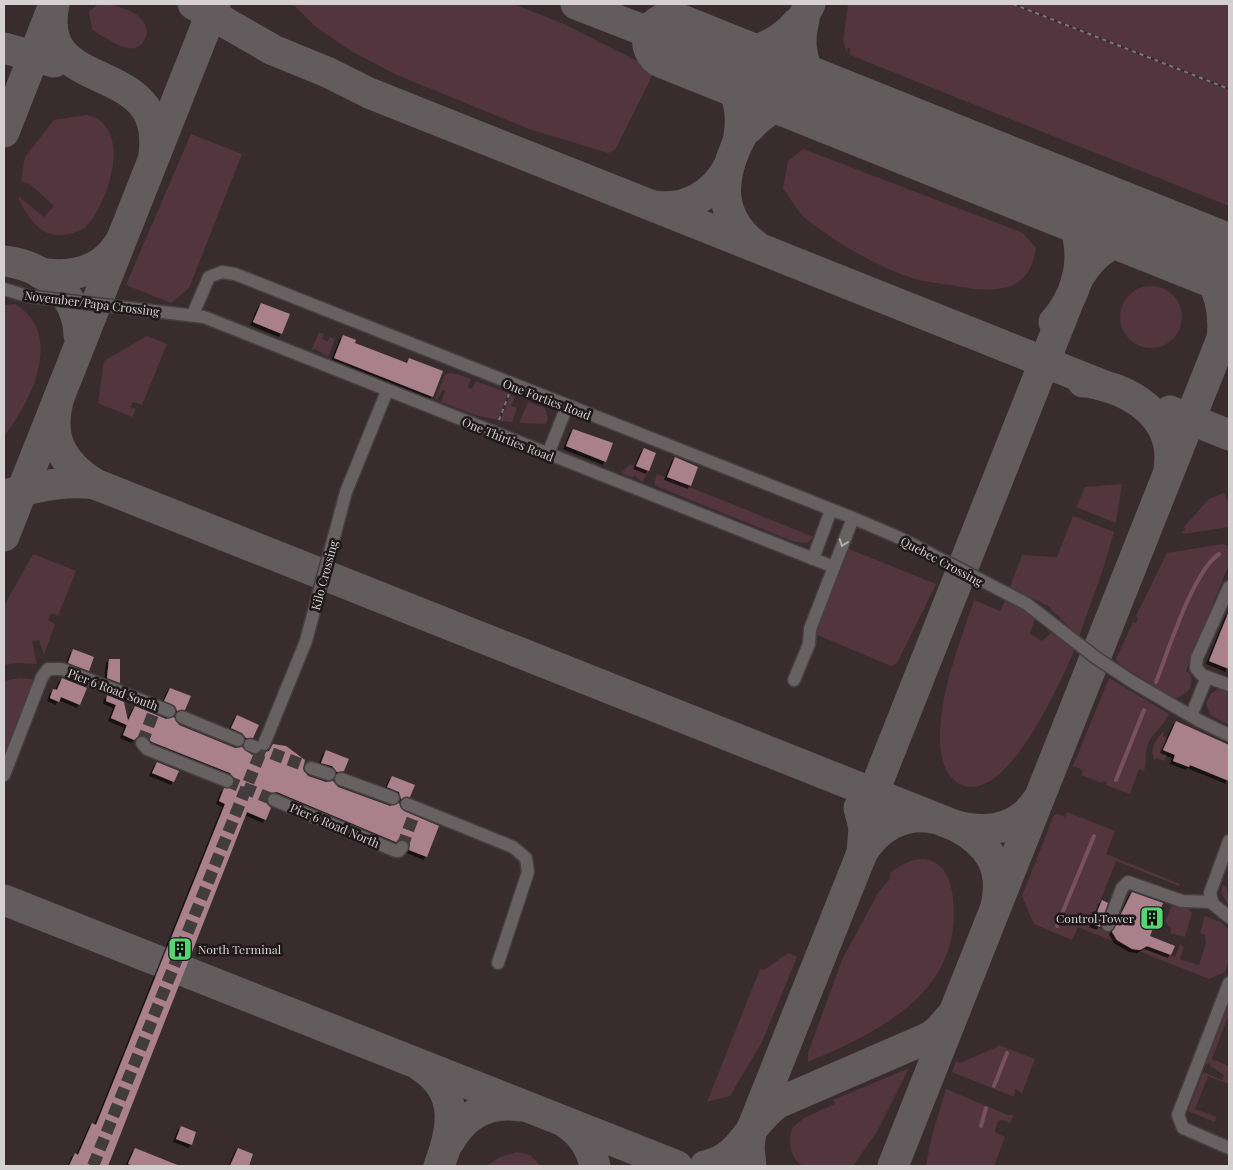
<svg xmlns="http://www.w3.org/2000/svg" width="1233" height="1170" font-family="'Playfair Display',serif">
<defs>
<filter id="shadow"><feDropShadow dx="-3" dy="3" stdDeviation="0" flood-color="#0009"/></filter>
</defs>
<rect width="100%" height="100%" fill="#292224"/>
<rect fill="#382c2f" x="4" y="4" width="1225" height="1162"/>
<g fill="#52353f">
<path d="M108,4C124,8 147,14 147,33C141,55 125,49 113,42C105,37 98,35 92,29L89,12L97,5Z"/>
<path d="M293,4H513L564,24L655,70L615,150L608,153L529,129L397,75L351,51L316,27Z"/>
<path d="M646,4H683L679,13Z"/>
<path d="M848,4H1011L1229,90V206L850,55V48H847L848,55L843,41Z"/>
<path d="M1016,4H1229V88Z"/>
<path d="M87,115C135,126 108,205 85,228C50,245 35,230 19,200V197L44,217L54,206L30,184L21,181L25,157L54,120Z"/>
<path d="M191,134L242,154L189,288L171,303L126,285Z"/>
<path d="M803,149L1023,233L1036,248C1029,298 988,292 950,285C938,283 924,282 912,278C875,266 837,243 806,219C797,211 790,198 783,188L788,161Z"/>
<circle cx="1151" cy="317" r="31"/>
<path d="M15,304C65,334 31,402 4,436V305Z"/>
<path d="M319,332L324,334L322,339L328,341L330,337L335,339L328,357L315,349L311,351Z"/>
<path d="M147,336L167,344L142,405L133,402L130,407L136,409L132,417L98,403L104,361Z"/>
<path d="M448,373L457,374L471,379L468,387L472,389L476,381L508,393L498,420L478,416L441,402L445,391L442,390L437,400L435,399L445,375Z"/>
<path d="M510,395L515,397L511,406L517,408L512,422L500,421Z"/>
<path d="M528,402L545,408L548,418L546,424L519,423Z"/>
<path d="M630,464L649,471L642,482L634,475L633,478L621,473Z"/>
<path d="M657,474L814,537L807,543L795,542L656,486L654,483Z"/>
<path d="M1122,484L1116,523L1076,507L1085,487Z"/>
<path d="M1224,493L1229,504V527L1184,534L1181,532L1185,531L1184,527L1209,499Z"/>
<path d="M1073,516L1114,532L1103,569L1079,637L1048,606L1010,587L1022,555L1057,557Z"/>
<path d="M1222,544L1229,546V564L1186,671L1191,675C1193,690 1186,694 1174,699L1119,664L1116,659L1133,622L1136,623L1138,618L1136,616L1167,553Z"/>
<path d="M849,549L936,584L897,663L891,666L815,634Z"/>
<path d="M33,554L76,571L58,616L51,613L48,620L55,624L44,655L39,640L32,641L37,664L17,663L4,665V606Z"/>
<path d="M974,600L1000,611L1005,601L1027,612L1035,619L1030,634L1042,641L1051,633L1075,649C1061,680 1005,811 958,783C942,774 939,748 940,732C942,687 960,642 974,600Z"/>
<path d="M20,678L32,679L33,684L4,761V681Z"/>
<path d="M1109,678L1169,714C1164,725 1153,732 1148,744C1144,753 1147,762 1144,771L1139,769L1130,794L1106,785L1107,782L1103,781L1102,783L1081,775L1083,770L1073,766Z"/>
<path d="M1222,688L1229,689V725L1210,715L1206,703L1211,693Z"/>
<path d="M1164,731L1163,736L1167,738L1163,750L1168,752L1164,761L1156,758L1155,761C1149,749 1156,739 1164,731Z"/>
<path d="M1067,812L1115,831L1106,854L1180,884L1179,886L1116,861L1091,925L1175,957L1180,944L1184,947L1180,959L1199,965L1206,943L1205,935L1200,933L1205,916L1222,923L1229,930V960L1225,972L1209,979L1078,927L1072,940L1034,924L1022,896L1054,815L1058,814L1065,817Z"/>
<path d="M924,859C941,861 949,875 952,891C967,989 884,1030 808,1062V1053L842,960L878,893L890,879V873C901,865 910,859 924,859Z"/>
<path d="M1223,885L1227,888L1229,906L1221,893Z"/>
<path d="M1173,902L1188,908L1192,913L1185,937L1170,933L1171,928L1165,922Z"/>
<path d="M788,953L797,957L762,1042L730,1096L707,1102L760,969L764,970Z"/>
<path d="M1229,1004V1014L1212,1059L1229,1066V1084L1208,1076L1195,1109L1216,1117L1215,1122L1188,1111L1203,1072L1222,1080L1224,1075L1210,1066V1063L1205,1064Z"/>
<path d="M998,1045L1035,1059L1022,1093L1015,1089L1014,1097L952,1072L956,1061L960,1063L997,1047Z"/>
<path d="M909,1068L878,1130L853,1166H804C790,1161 787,1139 793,1127L804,1118L835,1104L833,1100Z"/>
<path d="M946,1089L1008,1115H1014L1010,1123L1002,1120L998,1121L995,1130L996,1133L1005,1137L994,1166H926L931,1139Z"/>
<path d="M517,1152L531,1155L540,1166H486L500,1157Z"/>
</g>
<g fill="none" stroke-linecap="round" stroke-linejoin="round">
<g stroke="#78515e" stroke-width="4">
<path d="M1156,682C1168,652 1193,571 1219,554"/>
<path d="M1116,780L1144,710"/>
<path d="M1057,926L1094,836"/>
<path d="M994,1086L1007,1053"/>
<path d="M981,1126L986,1108"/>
</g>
<g stroke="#625c5e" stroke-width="31">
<path d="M54,4C34,98 167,56 154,154"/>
<path d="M193,4L273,50L327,72L369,93L1102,385"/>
<path d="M576,4L671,41"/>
<path d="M804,20C794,54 810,91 841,108"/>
<path d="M4,48L54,62"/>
<path d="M690,49C729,59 770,55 797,23"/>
<path d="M693,51C729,70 747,99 738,141"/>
<path d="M749,128C778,95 812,97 850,113"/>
<path d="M4,132L51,12"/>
<path d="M1027,184C1036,188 1047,192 1054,198C1092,231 1085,288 1054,322"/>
<path d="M656,206C687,211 715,193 729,166"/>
<path d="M755,245C735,231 723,207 726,183C728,155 745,130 758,106C775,72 792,37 810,4"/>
<path d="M4,261C43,265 78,294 79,335"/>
<path d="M40,273C70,278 101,272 118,245"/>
<path d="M1076,282C1122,195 1233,241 1222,339"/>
<path d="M1083,382C1095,382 1105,386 1117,390C1150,403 1175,430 1169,468"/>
<path d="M58,401C48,440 63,464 95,484L956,826C989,844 1005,867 996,906"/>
<path d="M1170,411L1229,435"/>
<path d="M8,494C38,487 64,480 95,484"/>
<path d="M4,536L215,4"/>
<path d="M956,826C988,834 1018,829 1037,801"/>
<path d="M864,828L869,804L1067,305"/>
<path d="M861,855C876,828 903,812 933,818"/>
<path d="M4,900L677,1166"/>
<path d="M422,1067C460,1092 453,1130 439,1166"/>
<path d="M566,1123C582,1133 591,1148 595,1166"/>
<path d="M449,1142C464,1115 489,1101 520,1106"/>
<path d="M705,1166C742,1159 749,1122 778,1103L930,1037L940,1029L951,1016"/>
<path d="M751,1166L749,1148L751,1131L862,853L864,828L859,808"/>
<path d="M893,1166L1229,321"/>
</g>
<path stroke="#625c5e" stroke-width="78" d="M671,41L1229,264"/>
</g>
<g fill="#aa808d" filter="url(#shadow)">
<path d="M261,303L290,314L282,334L253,322Z"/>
<path d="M343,335L356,340L355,343L407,363L409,358L443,371L433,397L334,358Z"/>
<path d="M573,429L613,443L606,462L566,446Z"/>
<path d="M644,448L656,453L649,471L636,466Z"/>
<path d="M675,457L698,467L691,486L667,477Z"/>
<path d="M1229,611V669L1209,661Z"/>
<path d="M73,649L94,657L89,671L68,663Z"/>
<path d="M109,659H120V683L107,678Z"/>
<path d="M62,678L87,688L80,705L61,697L59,702L50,698L53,689L57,690Z"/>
<path d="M170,688L191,696L185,710L177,711L175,706L164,701Z"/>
<path d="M107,695L124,702L128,721L135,706L166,719L174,717L179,725L235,748L242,747L252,755L269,751L273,744L286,746L305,760L303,769L308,776L326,782L333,781L338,787L390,806L399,803L404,811L439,826L427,857L409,850L410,844L406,840L399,839L396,842L277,792L270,793L266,797L267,804L271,808L266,820L247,812L108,1166H69L75,1153L78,1155L92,1123L96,1125L225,804L219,801L224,788H232L235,780L230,773L152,742L145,736L140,735L134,740L123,735L127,725L111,718L116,705L106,701Z"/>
<path d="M237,715L259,725L253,738H246L242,733L231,728Z"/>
<path d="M1176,721L1229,745V781L1190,765L1189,767L1173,761L1175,755L1163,750Z"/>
<path d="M326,750L349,759L344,771L337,772L332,766L321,763Z"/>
<path d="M157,762L179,771L174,782L152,773Z"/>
<path d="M392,776L415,785L410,797L401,799L399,792L387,787Z"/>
<path d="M1132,892L1163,903L1150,936L1175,946L1171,955L1147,946L1140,950L1132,949L1117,940L1112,932Z"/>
<path d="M1102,900L1108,903L1100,927L1092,924Z"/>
<path d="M181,1126L196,1132L192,1145L176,1139Z"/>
<path d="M135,1148L180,1166H134L128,1164Z"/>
<path d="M238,1148L253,1154L249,1166H230Z"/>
</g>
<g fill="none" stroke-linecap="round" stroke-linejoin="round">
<g stroke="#433c3e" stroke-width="12" stroke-dasharray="12 6" stroke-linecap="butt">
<path d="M142,743L155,709"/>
<path d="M255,747L311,768"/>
<path d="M227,781L274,800"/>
<path d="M402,847L415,812"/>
<path d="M93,1166L264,744"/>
</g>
<g stroke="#443f41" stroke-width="15">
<g id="minor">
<path d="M4,289L27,296L204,317L834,567"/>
<path d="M193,314L209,277L222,272L235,274L853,518L900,538L1027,604L1095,657L1131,681L1198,720L1229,735"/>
<path d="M548,454L567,406"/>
<path d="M813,559L831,510"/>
<path d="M1229,587L1197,658L1196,668L1202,675L1229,685"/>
<path d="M794,680L809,644L810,629L853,518"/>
<path d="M1191,716L1207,677"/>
<path d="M182,717L238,740"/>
<path d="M142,743L147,749L227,781"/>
<path d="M264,744L306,641L346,492L387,391"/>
<path d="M250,745L255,747"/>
<path d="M311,768L329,774"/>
<path d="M4,775L42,677L48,669H62L169,711"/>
<path d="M341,779L393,798"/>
<path d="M274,800L396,851H399L402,847"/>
<path d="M407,804L513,847L526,858L528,872L498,963"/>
<path d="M1229,841L1210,893L1213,904L1229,917"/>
<path d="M1108,925L1122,888L1128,882L1182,901L1212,902"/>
<path d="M1229,983L1178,1115L1183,1128L1229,1148"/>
</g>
</g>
<g stroke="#7b7577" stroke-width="2" stroke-dasharray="4 4" stroke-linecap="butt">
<path d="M1013,4L1229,89"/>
<path d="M499,420L509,394"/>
</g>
<use href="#minor" stroke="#686163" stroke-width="12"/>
</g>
<defs><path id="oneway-chevron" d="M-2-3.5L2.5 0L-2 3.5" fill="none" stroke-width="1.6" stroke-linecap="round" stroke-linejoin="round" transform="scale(1.25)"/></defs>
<use stroke="#afaaab" href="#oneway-chevron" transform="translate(843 543) rotate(110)"/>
<defs>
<g id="building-square" transform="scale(1.25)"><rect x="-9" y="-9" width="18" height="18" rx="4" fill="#56d671" stroke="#1f191b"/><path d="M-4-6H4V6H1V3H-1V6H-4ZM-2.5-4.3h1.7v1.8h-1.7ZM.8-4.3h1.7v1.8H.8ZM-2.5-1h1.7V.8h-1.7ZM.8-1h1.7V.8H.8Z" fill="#111"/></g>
</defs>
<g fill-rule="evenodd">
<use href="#building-square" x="1152" y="918"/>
<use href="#building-square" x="180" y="949"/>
</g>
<g text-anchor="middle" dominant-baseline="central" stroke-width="5" stroke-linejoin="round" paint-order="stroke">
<g font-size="12" fill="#d5d1d2" stroke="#1f191b">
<text transform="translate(92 303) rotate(7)">November/Papa Crossing</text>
<text transform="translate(547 399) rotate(21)">One Forties Road</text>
<text transform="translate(508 439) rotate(22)">One Thirties Road</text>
<text transform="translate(942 561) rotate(28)">Quebec Crossing</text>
<text transform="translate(324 575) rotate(-75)">Kilo Crossing</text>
<text transform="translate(113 689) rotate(21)">Pier 6 Road South</text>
<text transform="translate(335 825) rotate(23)">Pier 6 Road North</text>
</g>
<g font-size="12" fill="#d5d1d2" stroke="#1f191b" text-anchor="end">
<text x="1134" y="918">Control Tower</text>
<text x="198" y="949" text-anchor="start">North Terminal</text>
</g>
</g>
<rect width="1233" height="1170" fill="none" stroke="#d5d1d2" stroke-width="10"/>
</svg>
